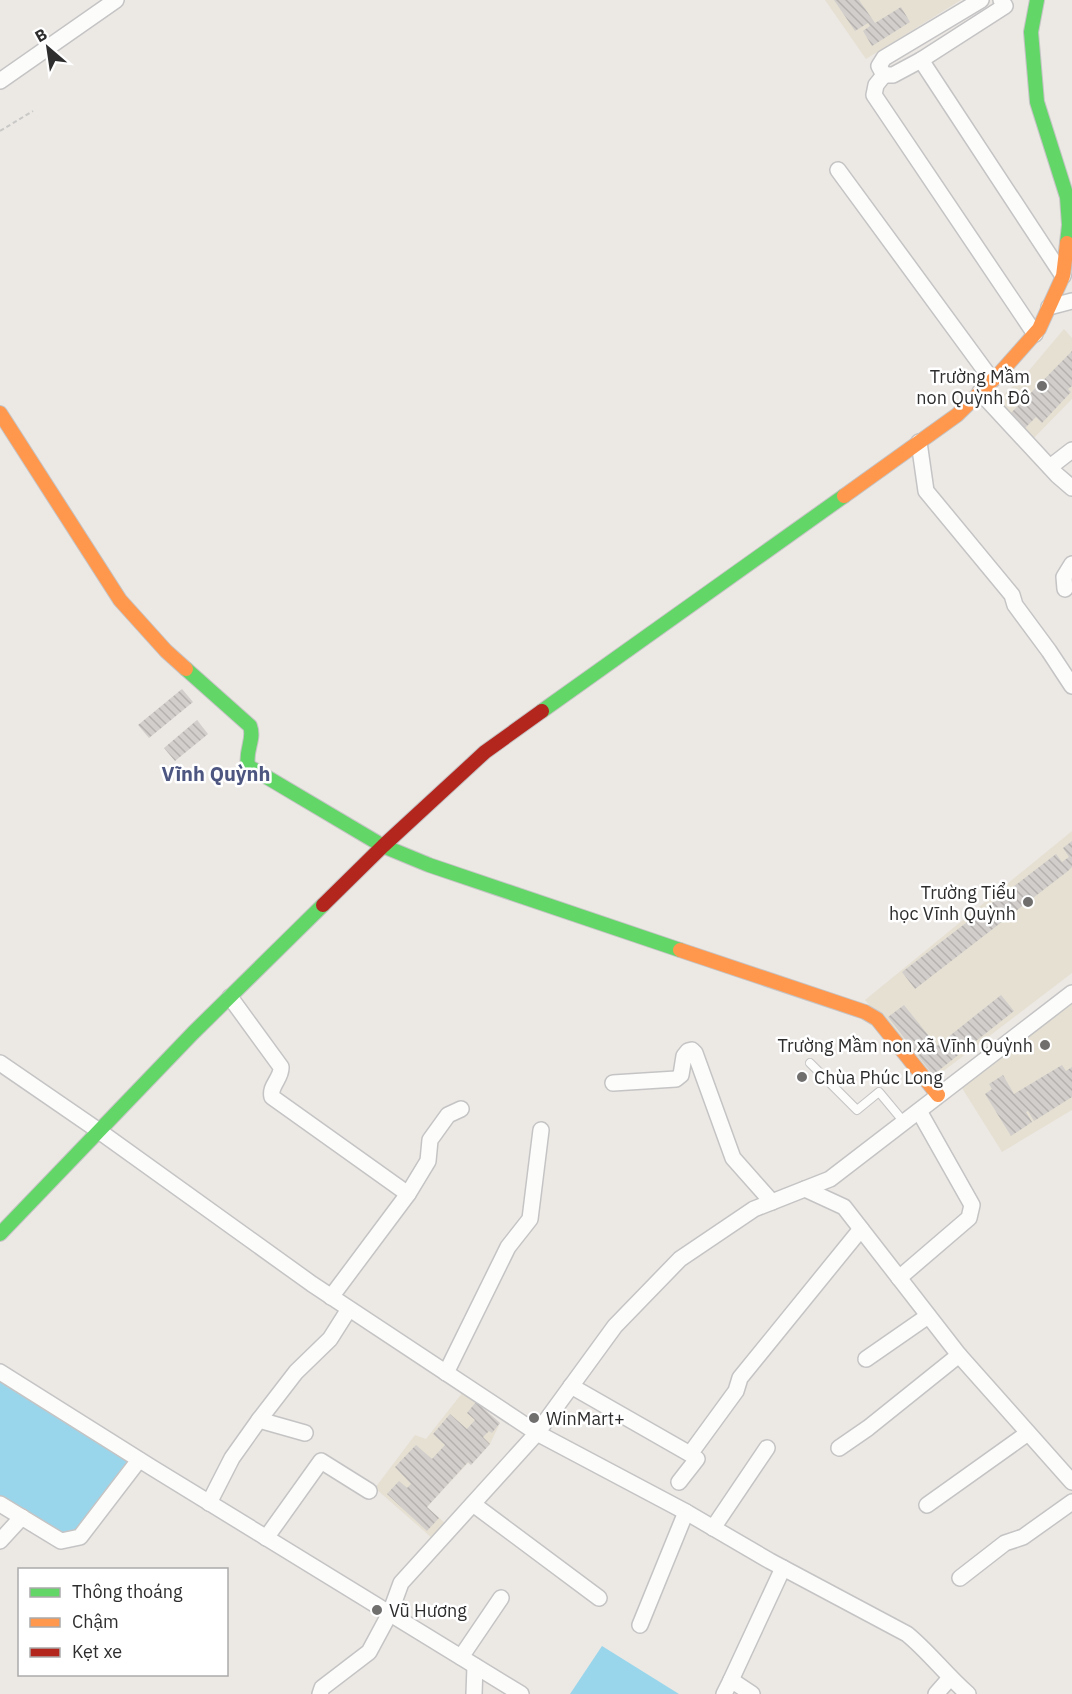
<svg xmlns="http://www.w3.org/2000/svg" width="1072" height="1694" font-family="'IBM Plex Sans',sans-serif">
<defs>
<pattern id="building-back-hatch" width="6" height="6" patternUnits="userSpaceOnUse" patternTransform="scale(1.5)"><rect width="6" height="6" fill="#d1cecb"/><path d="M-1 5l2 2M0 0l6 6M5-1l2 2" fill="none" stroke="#b4b1af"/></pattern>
</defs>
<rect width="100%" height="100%" fill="#ece8e4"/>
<g fill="#e6e0d3">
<path d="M825,0H961L866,59Z"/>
<path d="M1064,329L1072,338V399L1031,441L995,403L1026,374Z"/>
<path d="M1072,831V973L933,1079L865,1000Z"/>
<path d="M1072,1002V1110L1002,1152L962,1088Z"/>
<path d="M463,1392L500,1423L490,1444L471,1465L468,1463L427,1507L446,1524L432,1538L375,1488L415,1435L426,1439Z"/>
</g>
<g fill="#99d6ec">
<path d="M0,1380L123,1457L128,1462L73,1534L58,1533L0,1496Z"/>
<path d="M602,1646L679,1694H570Z"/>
</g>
<g fill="url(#building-back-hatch)">
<path d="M834,0H859L875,23L901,7L910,22L872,46L863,31L870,26L868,23L855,31Z"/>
<path d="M1072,351V386L1068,389L1071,392L1042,423L1036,417L1024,429L1010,414Z"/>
<path d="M182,689L193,702L149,738L138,725Z"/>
<path d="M197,720L208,734L175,761L164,748Z"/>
<path d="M1072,841V867L1068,871L915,989L902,972L1056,854L1062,862L1069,857L1063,848Z"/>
<path d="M1001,995L1014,1011L933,1075L888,1017L904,1005L937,1046Z"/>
<path d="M1062,1065L1066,1071L1072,1067V1097L1034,1121L1028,1111L1026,1112L1032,1122L1011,1136L985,1094L992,1089L989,1084L1003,1075L1014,1094Z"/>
<path d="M476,1402L500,1423L492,1433L489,1431L483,1437L490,1444L471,1465L468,1462L427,1507L439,1518L427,1531L387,1494L399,1481L407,1488L411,1484L395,1467L416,1445L432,1459L445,1445L433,1434L450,1414L467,1429L475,1420L467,1413Z"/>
</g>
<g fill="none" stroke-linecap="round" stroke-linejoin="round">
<g stroke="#c5c4c5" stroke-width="10">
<path id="lane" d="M810,1063L857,1110L879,1092L904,1122"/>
</g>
<g stroke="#c5c4c5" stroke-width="18">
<g id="street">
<path d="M921,60L1063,276"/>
<path d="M884,75L876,85L874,95L1035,334"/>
<path d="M884,75H893L921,60L1005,6L1001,0"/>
<path d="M884,75L879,66L884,58L981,0"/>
<path d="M0,81L116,0"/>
<path d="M838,170L992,380"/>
<path d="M1049,307L1072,301"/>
<path d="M980,392L1057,475L1072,488"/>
<path d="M919,442L926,491L1012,595L1015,605L1049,651L1072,686"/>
<path d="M1050,467L1072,450"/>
<path d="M1065,589L1064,577L1072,564"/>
<path d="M230,997L281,1067C282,1078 269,1086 272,1097L408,1194"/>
<path d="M0,1063L99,1131L312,1284L537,1433L686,1512L770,1561L907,1634C929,1652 946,1675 968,1694"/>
<path d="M613,1083L676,1079L681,1075L684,1056L688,1051L692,1050L695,1053L733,1158L772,1202"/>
<path d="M805,1189L844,1207L959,1355L1072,1482"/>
<path d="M899,1278L969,1218L972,1205L919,1111"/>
<path d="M331,1297L408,1194L428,1161L430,1140L448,1115L461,1109"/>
<path d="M866,1359L928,1316"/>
<path d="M0,1372L151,1467L521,1694"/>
<path d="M446,1373L508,1247L530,1219L541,1130"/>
<path d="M571,1386L690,1454"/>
<path d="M259,1420L296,1372L330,1339L349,1309"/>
<path d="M839,1448L868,1428L959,1355"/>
<path d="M679,1482L697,1459L690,1454L736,1391L740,1378L861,1229"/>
<path d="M209,1503L232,1458L259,1420L305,1433"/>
<path d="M0,1504L61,1541L80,1537L139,1460"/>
<path d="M473,1504L599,1598"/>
<path d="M927,1505L1028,1433"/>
<path d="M713,1528L767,1448"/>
<path d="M266,1538L321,1461L369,1491"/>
<path d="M0,1541L22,1517"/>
<path d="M960,1578L1005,1543L1023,1537L1072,1502"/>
<path d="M640,1625L686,1512"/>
<path d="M461,1657L501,1598"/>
<path d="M731,1680L783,1568"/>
<path d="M320,1694L322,1688L369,1652L390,1613L401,1583L537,1433L615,1326L680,1259L754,1209L830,1179L1072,993"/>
<path d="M474,1694L475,1666"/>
<path d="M724,1694L731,1680L752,1694"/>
<path d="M936,1694L950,1678"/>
</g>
</g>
<g stroke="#c5c4c5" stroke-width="16">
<g id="fast">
<path d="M1037,0L1031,32L1037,102L1067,197L1069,225L1067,243"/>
<path d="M186,669L250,726C255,740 245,749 248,766L383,846L429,865L680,950"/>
<path d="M542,711L844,496"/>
<path d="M0,1234L193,1033L323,905"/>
</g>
</g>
<g stroke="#c5c4c5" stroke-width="16">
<g id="slow">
<path d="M0,413L120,600L166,651L186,669"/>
<path d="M844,496L957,415L1000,373L1039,329L1063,276L1067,243"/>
<path d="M680,950L865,1012L877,1019L938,1095"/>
</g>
</g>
<g stroke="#c5c4c5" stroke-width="16">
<path id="jam" d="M323,905L383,846L485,752L542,711"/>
</g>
<path stroke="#c9c9c8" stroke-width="2" stroke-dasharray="4.5 3" stroke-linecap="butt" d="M0,131L33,111"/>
<use href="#lane" stroke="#fcfcfb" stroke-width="8"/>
<use href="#street" stroke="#fcfcfb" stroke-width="15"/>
<use href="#fast" stroke="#63d668" stroke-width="14"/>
<use href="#slow" stroke="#ff974d" stroke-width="14"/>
<use href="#jam" stroke="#b3261e" stroke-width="14"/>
</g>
<g fill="#706f6e" stroke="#fff" stroke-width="2">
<circle cx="1042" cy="386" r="6"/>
<circle cx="1028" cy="902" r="6"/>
<circle cx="1045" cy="1045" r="6"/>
<circle cx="802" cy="1077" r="6"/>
<circle cx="534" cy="1418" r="6"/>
<circle cx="377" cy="1610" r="6"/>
</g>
<g text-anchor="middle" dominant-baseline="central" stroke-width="5" stroke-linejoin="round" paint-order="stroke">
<g font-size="18" fill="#2e2e2e" stroke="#fff" text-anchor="end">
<text x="1030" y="376">Trường Mầm<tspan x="1030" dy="21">non Quỳnh Đô</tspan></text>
<text x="1016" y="892">Trường Tiểu<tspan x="1016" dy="21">học Vĩnh Quỳnh</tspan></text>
<text x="1033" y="1045">Trường Mầm non xã Vĩnh Quỳnh</text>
<text x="814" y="1077" text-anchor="start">Chùa Phúc Long</text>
<text x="546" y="1418" text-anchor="start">WinMart+</text>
<text x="389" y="1610" text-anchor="start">Vũ Hương</text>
</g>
<g font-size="20" font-weight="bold" fill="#4d5680" stroke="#fff">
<text x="216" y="773">Vĩnh Quỳnh</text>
</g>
</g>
<rect x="18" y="1568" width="210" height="108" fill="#ffffff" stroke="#ababab" stroke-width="1.5"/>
<rect x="30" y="1588" width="30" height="9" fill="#63d668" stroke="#ababab" stroke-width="1.5"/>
<text x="72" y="1598" font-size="18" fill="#2e2e2e">Thông thoáng</text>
<rect x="30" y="1618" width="30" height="9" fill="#ff974d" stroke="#ababab" stroke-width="1.5"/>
<text x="72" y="1628" font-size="18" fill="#2e2e2e">Chậm</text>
<rect x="30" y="1648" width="30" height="9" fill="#b3261e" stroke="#ababab" stroke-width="1.5"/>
<text x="72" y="1658" font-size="18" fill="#2e2e2e">Kẹt xe</text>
<g transform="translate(48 48) rotate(331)" stroke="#ffffff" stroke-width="4.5" paint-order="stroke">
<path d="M0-4.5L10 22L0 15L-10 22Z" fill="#2e2e2e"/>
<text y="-9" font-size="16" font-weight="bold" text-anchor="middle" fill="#2e2e2e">B</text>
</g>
</svg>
